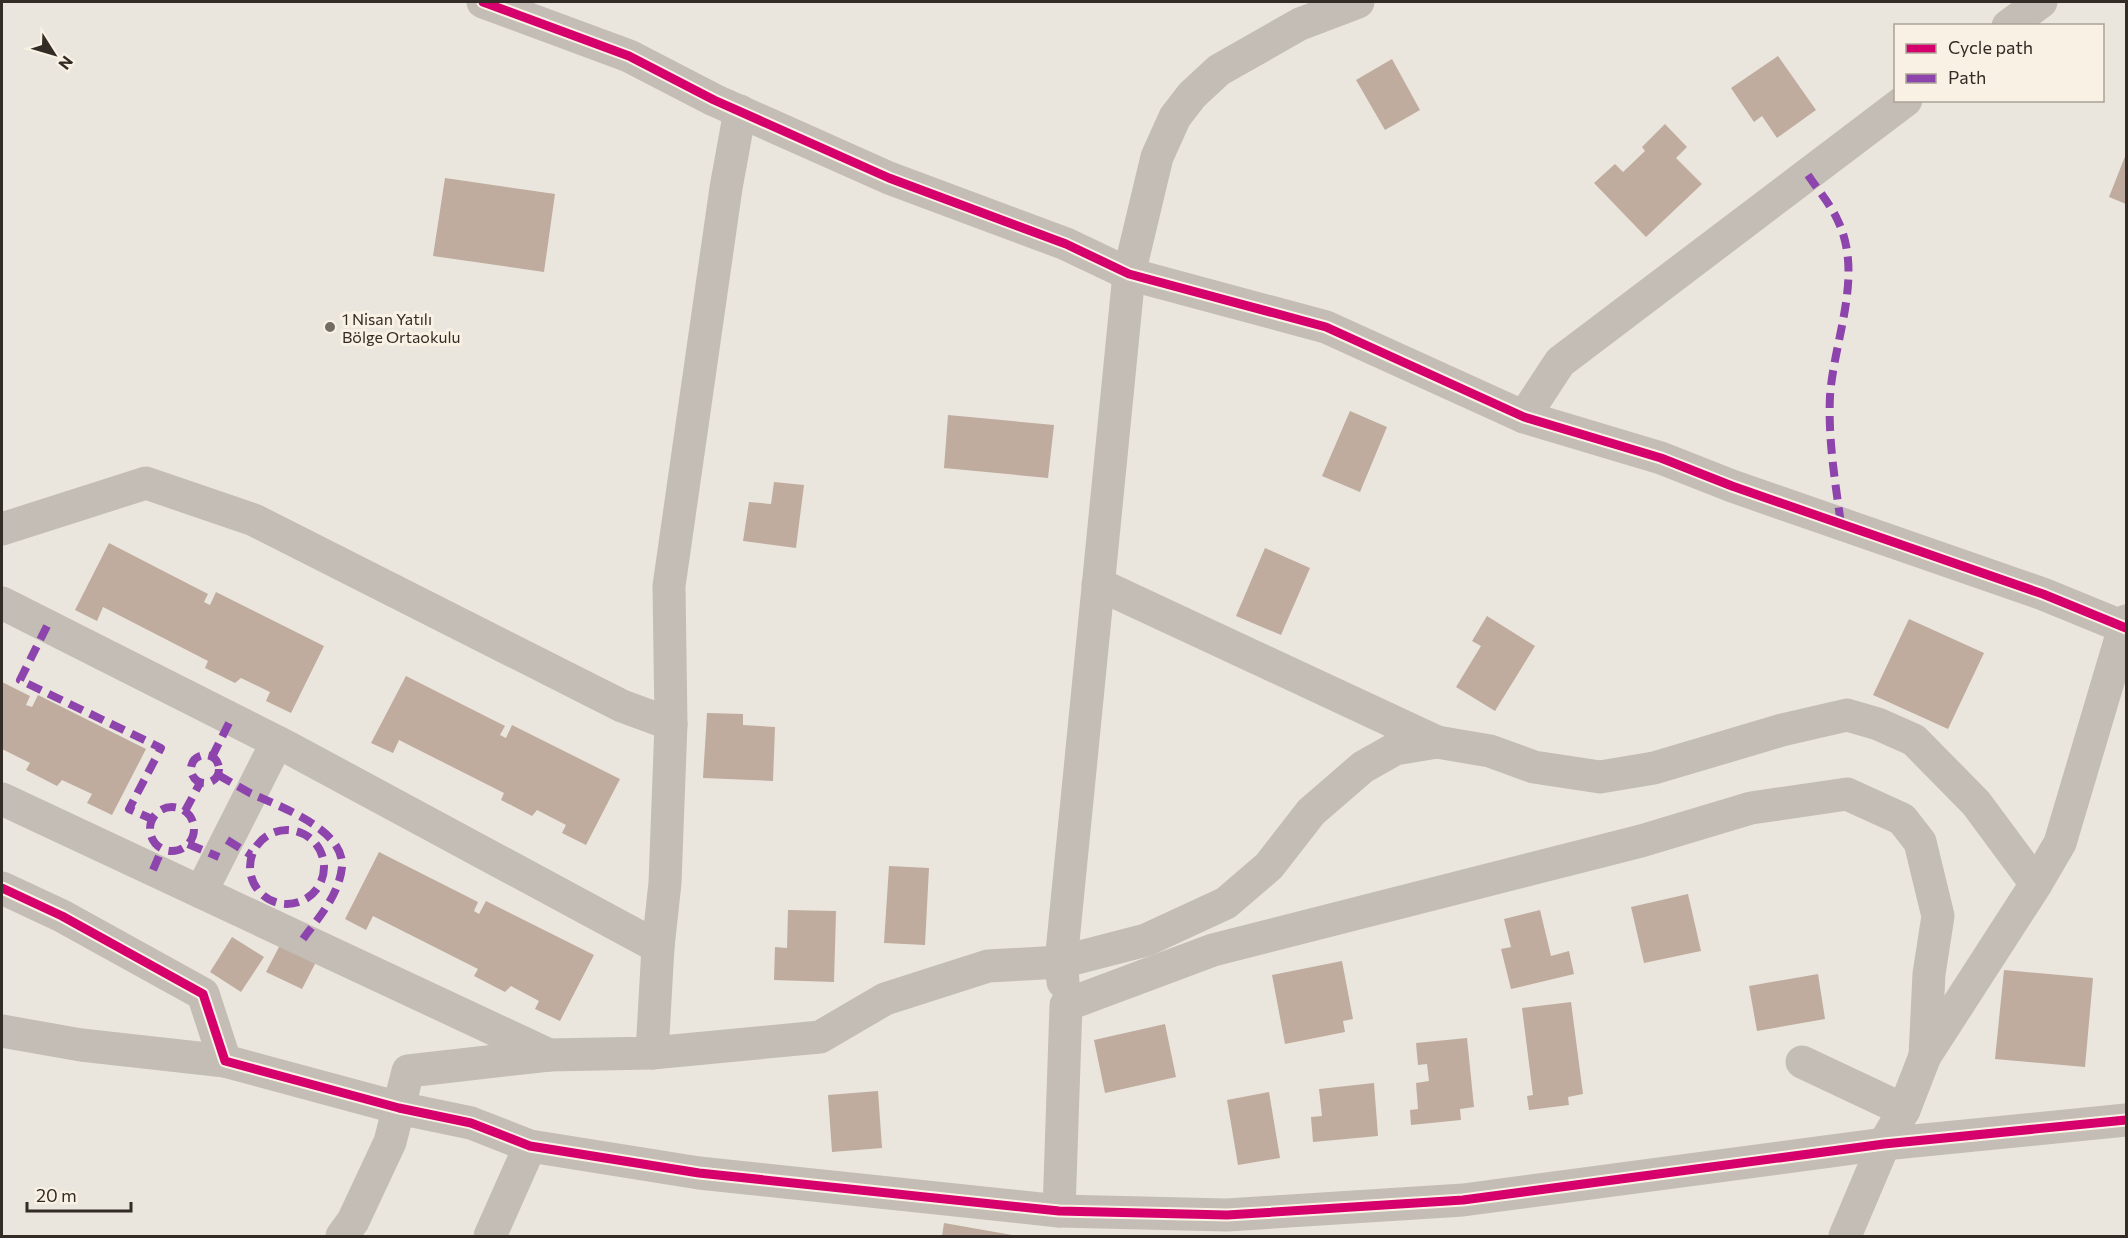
<svg xmlns="http://www.w3.org/2000/svg" width="2128" height="1238" font-family="Commissioner,sans-serif">
<rect width="100%" height="100%" fill="#ebe6dd"/>
<g fill="#bfac9e">
<path d="M1778,56L1816,110L1777,138L1762,116L1754,122L1731,88Z"/>
<path d="M1392,59L1420,110L1385,130L1356,80Z"/>
<path d="M1665,124L1687,147L1676,158L1702,184L1646,237L1594,183L1615,164L1623,172L1645,151L1642,147Z"/>
<path d="M2126,154V204L2109,197Z"/>
<path d="M445,178L555,194L544,272L433,256Z"/>
<path d="M1350,411L1387,427L1360,492L1322,476Z"/>
<path d="M948,415L1054,425L1048,478L944,468Z"/>
<path d="M774,482L804,485L796,548L743,541L749,502L771,504Z"/>
<path d="M109,543L208,594L204,602L210,605L216,592L324,646L291,713L266,701L270,692L241,678L235,683L205,668L208,661L103,607L97,621L75,610Z"/>
<path d="M1265,548L1310,568L1281,635L1236,616Z"/>
<path d="M1487,616L1535,646L1495,711L1456,687L1481,646L1472,641Z"/>
<path d="M1909,619L1984,653L1948,729L1873,695Z"/>
<path d="M406,676L505,726L500,735L506,738L512,725L620,779L586,845L562,833L566,825L537,810L532,816L501,800L504,793L399,740L393,753L371,743Z"/>
<path d="M2,682L30,696L26,705L32,707L38,695L146,749L112,815L87,803L92,794L62,780L57,786L26,770L30,763L2,749Z"/>
<path d="M707,713L743,714V725L775,727L773,781L703,778Z"/>
<path d="M379,852L478,902L474,911L479,914L486,901L594,955L560,1021L535,1009L539,1001L511,986L505,992L474,976L478,969L373,916L366,930L345,919Z"/>
<path d="M889,866L929,868L925,945L884,943Z"/>
<path d="M1688,894L1701,951L1644,963L1631,907Z"/>
<path d="M788,910L836,911L834,982L774,980L775,947L787,948Z"/>
<path d="M1540,910L1551,956L1569,951L1574,974L1511,989L1501,949L1511,947L1504,919Z"/>
<path d="M232,937L264,957L241,992L210,972Z"/>
<path d="M280,945L316,962L302,989L266,972Z"/>
<path d="M1342,961L1353,1019L1343,1021L1345,1032L1285,1044L1272,975Z"/>
<path d="M2004,970L2093,978L2085,1067L1995,1059Z"/>
<path d="M1818,974L1825,1019L1757,1031L1749,986Z"/>
<path d="M1571,1002L1583,1094L1568,1097L1569,1105L1529,1110L1527,1096L1533,1095L1522,1008Z"/>
<path d="M1165,1024L1176,1077L1105,1093L1094,1040Z"/>
<path d="M1467,1038L1474,1107L1460,1109L1461,1120L1411,1125L1410,1110L1418,1109L1416,1083L1429,1081L1427,1064L1418,1065L1416,1043Z"/>
<path d="M1374,1083L1378,1136L1313,1142L1311,1117L1322,1116L1319,1089Z"/>
<path d="M878,1091L882,1148L832,1152L828,1095Z"/>
<path d="M1269,1092L1280,1158L1238,1165L1227,1100Z"/>
<path d="M944,1223L1012,1235V1236H942Z"/>
</g>
<g fill="none" stroke-linecap="round" stroke-linejoin="round">
<g stroke="#c3bdb6" stroke-width="33">
<path d="M483,2L629,56L714,100L889,178L1066,244L1129,274L1326,327L1524,417L1661,458L1732,486L2043,594L2126,628"/>
<path d="M2008,26L2041,2"/>
<path d="M1524,417L1560,362L1906,100"/>
<path d="M2,529L146,483L254,520L622,706L671,724L665,883L658,947L289,748L2,603"/>
<path d="M1098,584L1437,742"/>
<path d="M671,724L669,586L726,188L740,111"/>
<path d="M2,799L549,1055"/>
<path d="M2,888L62,916L203,994L225,1061L399,1108L471,1123L530,1146L699,1173L1059,1211L1227,1215L1463,1200L1884,1144L2126,1120"/>
<path d="M201,892L277,742"/>
<path d="M1063,982L1061,962L1129,274L1157,157L1175,117L1192,95L1219,70L1300,24L1358,2"/>
<path d="M2,1031L81,1045L225,1061"/>
<path d="M652,1053L820,1037L885,999L988,966L1061,962L1146,940L1226,903L1269,866L1311,812L1363,767L1395,749L1437,742L1490,751L1534,767L1600,777L1654,768L1782,730L1847,715L1878,724L1914,740L1976,803L2036,884"/>
<path d="M1802,1062L1904,1110"/>
<path d="M1059,1211L1066,1005L1213,950L1641,841L1751,808L1847,794L1902,819L1920,842L1938,916L1929,974L1925,1056"/>
<path d="M342,1236L353,1221L390,1142L408,1071L549,1055L652,1053L658,947"/>
<path d="M490,1236L530,1146"/>
<path d="M1845,1236L1884,1144L1904,1110L1925,1056L2036,884L2060,843L2126,621"/>
</g>
<g stroke="#8e44ad" stroke-width="8" stroke-dasharray="15 8" stroke-linecap="butt">
<path d="M1808,175C1818,190 1831,205 1838,221C1864,276 1834,339 1830,396C1828,439 1835,481 1841,524"/>
<path d="M47,626L20,680L161,748L129,809L152,819"/>
<circle cx="205" cy="769" r="14"/>
<path d="M212,757L231,719"/>
<path d="M218,775C229,781 239,787 250,793C278,806 345,829 342,867C339,895 319,917 303,939"/>
<circle cx="172" cy="829" r="22"/>
<path d="M185,811L200,783"/>
<circle cx="287" cy="867" r="37"/>
<path d="M227,840L251,855"/>
<path d="M188,844L219,857"/>
<path d="M153,870L162,849"/>
</g>
<g stroke="#f9f1e3" stroke-width="13">
<g id="cycleway">
<path d="M483,2L629,56L714,100L889,178L1066,244L1129,274L1326,327L1524,417L1661,458L1732,486L2043,594L2126,628"/>
<path d="M2,888L62,916L203,994L225,1061L399,1108L471,1123L530,1146L699,1173L1059,1211L1227,1215L1463,1200L1884,1144L2126,1120"/>
</g>
</g>
<use href="#cycleway" stroke="#d6006c" stroke-width="9"/>
</g>
<circle fill="#736c65" stroke="#f9f1e3" stroke-width="2" cx="330" cy="327" r="6"/>
<g text-anchor="middle" dominant-baseline="central" stroke-width="6" stroke-linejoin="round" paint-order="stroke">
<g font-size="16" fill="#332b25" stroke="#f9f1e3" text-anchor="start">
<text x="342" y="318">1 Nisan Yatılı<tspan x="342" dy="18">Bölge Ortaokulu</tspan></text>
</g>
</g>
<rect width="2128" height="1238" fill="none" stroke="#332b25" stroke-width="6"/>
<rect x="1894" y="24" width="210" height="78" fill="#f9f1e3" stroke="#aaa297" stroke-width="1.5"/>
<rect x="1906" y="44" width="30" height="9" fill="#d6006c" stroke="#aaa297" stroke-width="1.5"/>
<text x="1948" y="54" font-size="18" fill="#332b25">Cycle path</text>
<rect x="1906" y="74" width="30" height="9" fill="#8e44ad" stroke="#aaa297" stroke-width="1.5"/>
<text x="1948" y="84" font-size="18" fill="#332b25">Path</text>
<g transform="translate(54 54) rotate(127)" stroke="#f9f1e3" stroke-width="4.5" paint-order="stroke">
<path d="M0-4.5L10 22L0 15L-10 22Z" fill="#332b25"/>
<text y="-9" font-size="16" font-weight="bold" text-anchor="middle" fill="#332b25">N</text>
</g>
<path d="M27 1202v9h104v-9" fill="none" stroke="#332b25" stroke-width="3"/>
<text x="36" y="1202" font-size="18" fill="#332b25" stroke="#f9f1e3" stroke-width="4.5" paint-order="stroke">20 m</text>
</svg>
